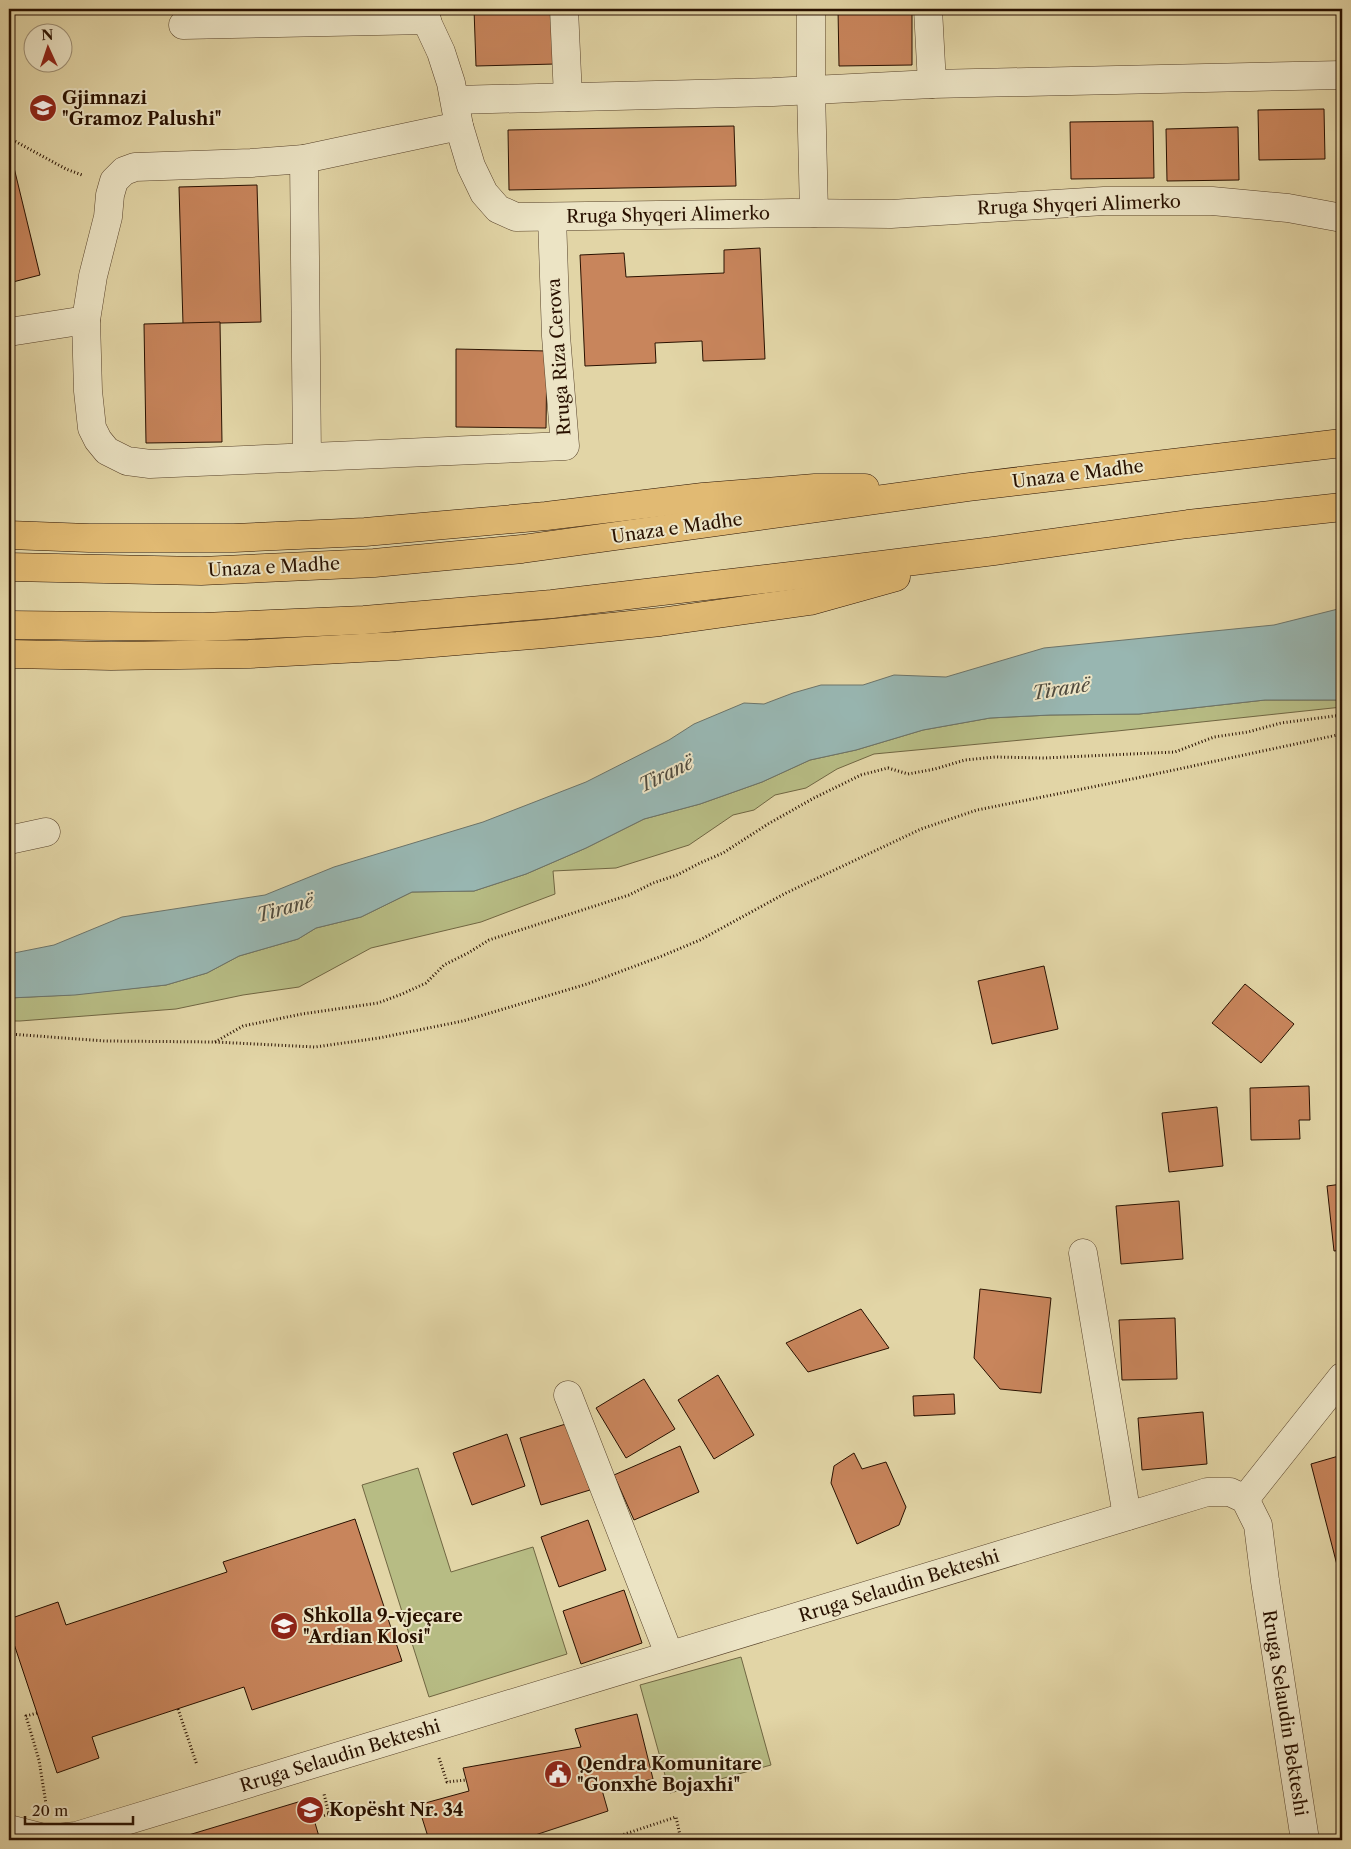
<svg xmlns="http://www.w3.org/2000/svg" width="1351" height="1849" font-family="'Libre Caslon Text',serif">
<rect width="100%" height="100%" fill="#e2d5a6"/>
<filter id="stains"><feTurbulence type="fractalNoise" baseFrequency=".004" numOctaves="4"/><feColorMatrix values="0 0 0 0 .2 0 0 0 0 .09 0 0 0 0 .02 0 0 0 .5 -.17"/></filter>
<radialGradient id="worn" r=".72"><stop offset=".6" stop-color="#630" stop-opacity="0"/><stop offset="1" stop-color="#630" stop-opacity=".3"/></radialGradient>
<g fill="#b7bc84" stroke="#706642">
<path d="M1265,700H1342V707L1117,731L874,754L837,769L806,788L775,795L754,810L733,815L689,845L616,868L553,871L555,894L481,922L371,948L299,987L243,995L176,1009L20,1021H9V998L68,995L166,985L207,973L239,956L298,939L316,928L361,917L412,892L474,891L526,874L586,848L644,819L700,804L762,782L810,760L856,750L923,730L990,718L1050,715L1139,714Z"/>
<path d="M418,1468L451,1572L533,1547L567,1654L429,1697L362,1485Z"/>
<path d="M741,1657L771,1765L670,1793L640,1685Z"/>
</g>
<path fill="#98b6b1" stroke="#6c746a" d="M1342,608V700H1265L1139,714L1050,715L990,718L923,730L856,750L810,760L762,782L700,804L644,819L586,848L526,874L474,891L412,892L361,917L316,928L298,939L239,956L207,973L166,985L75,995L9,998V954L54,945L122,917L265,895L334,867L483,822L586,782L669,740L694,724L744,703L764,704L793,693L821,685H863L894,675L946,677L1044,648L1274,625Z"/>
<g fill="#c8855c" stroke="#291100">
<path d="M474,9H554L556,64L476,66Z"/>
<path d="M838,9H912V65L839,66Z"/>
<path d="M1324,109L1325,159L1259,160L1258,110Z"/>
<path d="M1153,121L1154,178L1071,179L1070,122Z"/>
<path d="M734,126L736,186L509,190L508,130Z"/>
<path d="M1238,127L1239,180L1167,181L1166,129Z"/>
<path d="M9,147L40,275L9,283Z"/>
<path d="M257,185L261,322L183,324L179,187Z"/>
<path d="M760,248L765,359L703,361L702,341L655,343L656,363L585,366L580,255L624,253L626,277L724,273V250Z"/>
<path d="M220,322L222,442L146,443L144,324Z"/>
<path d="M456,349L547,351L546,428L456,427Z"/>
<path d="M1044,966L1058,1029L992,1044L978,981Z"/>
<path d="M1245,984L1294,1024L1261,1063L1212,1023Z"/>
<path d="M1309,1086L1310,1120H1299L1300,1139L1251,1140L1250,1088Z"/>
<path d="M1217,1107L1223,1166L1169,1172L1162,1113Z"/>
<path d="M1342,1184V1250L1334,1251L1327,1186Z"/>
<path d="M1179,1201L1183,1259L1121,1264L1116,1206Z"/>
<path d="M980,1289L1051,1298L1041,1393L1000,1389L974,1358Z"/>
<path d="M861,1309L889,1348L808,1372L786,1343Z"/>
<path d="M1175,1318L1177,1379L1122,1380L1119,1320Z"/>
<path d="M718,1375L754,1435L714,1459L678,1400Z"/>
<path d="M644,1379L675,1429L626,1458L596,1408Z"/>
<path d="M954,1394L955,1414L914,1416L913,1396Z"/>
<path d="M1203,1412L1207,1464L1142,1470L1138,1418Z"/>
<path d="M569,1423L590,1490L541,1505L520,1438Z"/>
<path d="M507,1434L525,1486L472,1505L453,1453Z"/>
<path d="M680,1446L699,1492L634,1520L614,1475Z"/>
<path d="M854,1453L862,1469L886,1462L906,1507L899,1525L857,1544L831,1483L834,1466Z"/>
<path d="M1342,1455V1563L1337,1565L1311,1464Z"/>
<path d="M355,1519L402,1661L252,1710L244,1687L92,1737L99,1758L57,1773L9,1629V1619L58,1602L66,1625L227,1572L223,1562Z"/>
<path d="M588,1520L606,1570L559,1587L541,1537Z"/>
<path d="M624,1590L642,1643L581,1664L563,1611Z"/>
<path d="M637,1714L653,1779L602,1790L608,1811L520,1840H429L418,1805L469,1791L463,1768L581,1747L575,1729Z"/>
<path d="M308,1799L320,1840H172Z"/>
</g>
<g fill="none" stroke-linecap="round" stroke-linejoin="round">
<g stroke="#57422a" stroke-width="29">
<g id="minor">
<path d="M421,9L441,52L451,83L459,126L471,166L484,193L498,209L516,217L792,213L891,214L1104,201H1212L1288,208L1342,218"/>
<path d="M564,9L568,97"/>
<path d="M811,9V90L814,213"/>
<path d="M928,9L932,84"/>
<path d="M183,25L427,20"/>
<path d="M455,100L773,92L932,84L1342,75"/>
<path d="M459,126L304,159L251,163L135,167L124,171L114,181L110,195L108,217L93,276L86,320L88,391L92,428L98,440L107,451L127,461L150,464L565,446L556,336L552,217"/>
<path d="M304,159L307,457"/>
<path d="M9,332L86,320"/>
<path d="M9,840L46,832"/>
<path d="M1083,1253L1127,1516"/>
<path d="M568,1395L669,1654"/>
<path d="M1245,1499L1342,1377"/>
<path d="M9,1829L48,1839L76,1836L1207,1492H1230L1245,1499L1258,1525L1265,1581L1305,1840"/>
</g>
</g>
<g stroke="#291100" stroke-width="29">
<g id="highway">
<path d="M9,535L89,538H234L365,532L546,516L703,497L815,488H865"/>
<path d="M9,567L201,571L374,563L522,549L969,487L1342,443"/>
<path d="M9,625L203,627L364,620L552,604L833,571L994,551L1188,524L1342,507"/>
<path d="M9,654L111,656L249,654L397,646L543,634L660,622L810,601L896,577"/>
</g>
</g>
<g stroke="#291100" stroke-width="3" stroke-dasharray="1 2.5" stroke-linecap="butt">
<path d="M9,138L66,169L82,175"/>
<path d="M9,1034L105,1041L215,1042L315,1047L379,1038L463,1021L587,984L662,956L700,940L786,893L921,829L977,810L1132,779L1342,734"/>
<path d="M215,1042L243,1026L302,1014L378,1003L402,994L426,983L444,965L468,953L489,940L629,895L653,883L677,875L700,863L723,853L768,824L814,798L861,775L888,768L908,774L935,769L965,760L995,757L1044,758L1175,752L1214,737L1248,732L1281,723L1342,715"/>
<path d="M178,1709L197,1765"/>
<path d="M37,1713L26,1716L39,1760L46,1804"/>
<path d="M439,1758L447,1782L466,1780"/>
<path d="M314,1819L329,1814L324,1794"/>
<path d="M607,1840L676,1817L681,1840"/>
</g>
<use href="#minor" stroke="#ece4c5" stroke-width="28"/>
<use href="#highway" stroke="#e1ba73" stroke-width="28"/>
</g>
<defs>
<g id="school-disc" transform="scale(1.4375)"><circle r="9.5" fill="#8f2418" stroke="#ece4c5"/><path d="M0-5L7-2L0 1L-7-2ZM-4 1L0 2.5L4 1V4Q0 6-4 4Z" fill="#fff"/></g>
<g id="civic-disc" transform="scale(1.4375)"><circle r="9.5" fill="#8f2418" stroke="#ece4c5"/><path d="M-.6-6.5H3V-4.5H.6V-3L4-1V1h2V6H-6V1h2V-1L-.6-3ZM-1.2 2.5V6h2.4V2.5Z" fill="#fff"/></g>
</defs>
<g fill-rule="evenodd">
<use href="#school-disc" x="43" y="108"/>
<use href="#school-disc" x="284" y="1626"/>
<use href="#civic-disc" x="558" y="1774"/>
<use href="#school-disc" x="310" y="1810"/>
</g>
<g text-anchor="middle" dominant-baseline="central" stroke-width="4" stroke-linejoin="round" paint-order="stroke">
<g font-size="18" font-weight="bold" fill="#291100" stroke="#ece4c5" text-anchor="start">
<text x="62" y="98">Gjimnazi<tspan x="62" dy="21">"Gramoz Palushi"</tspan></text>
<text x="303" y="1616">Shkolla 9-vjeçare<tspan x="303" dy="21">"Ardian Klosi"</tspan></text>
<text x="577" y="1764">Qendra Komunitare<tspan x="577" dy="21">"Gonxhe Bojaxhi"</tspan></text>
<text x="329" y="1810">Kopësht Nr. 34</text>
</g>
<g font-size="18" fill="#291100" stroke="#ece4c5">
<text transform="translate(1079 205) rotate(-2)">Rruga Shyqeri Alimerko</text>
<text transform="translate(668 215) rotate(-1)">Rruga Shyqeri Alimerko</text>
<text transform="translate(559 357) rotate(-94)">Rruga Riza Cerova</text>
<text transform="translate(1078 474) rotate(-7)">Unaza e Madhe</text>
<text transform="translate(677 528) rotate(-8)">Unaza e Madhe</text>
<text transform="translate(274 567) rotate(-3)">Unaza e Madhe</text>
<text transform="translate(899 1586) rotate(-17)">Rruga Selaudin Bekteshi</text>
<text transform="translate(1285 1713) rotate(81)">Rruga Selaudin Bekteshi</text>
<text transform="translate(340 1756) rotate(-17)">Rruga Selaudin Bekteshi</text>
</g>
<g font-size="19" font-style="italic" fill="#504b3e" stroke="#ece4c5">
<text transform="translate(1061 689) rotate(-9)">Tiranë</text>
<text transform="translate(666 774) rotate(-26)">Tiranë</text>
<text transform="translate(285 908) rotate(-16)">Tiranë</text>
</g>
</g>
<rect width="1351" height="1849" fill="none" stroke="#e2d5a6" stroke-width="30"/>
<rect x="10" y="10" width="1331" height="1829" fill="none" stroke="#291100" stroke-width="2.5"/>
<rect x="15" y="15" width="1321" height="1819" fill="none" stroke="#291100"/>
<g transform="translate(48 48) rotate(357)"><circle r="24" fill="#ece4c5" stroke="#9e9076"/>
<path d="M0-4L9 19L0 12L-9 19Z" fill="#8f2418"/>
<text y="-8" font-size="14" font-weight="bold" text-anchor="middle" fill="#291100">N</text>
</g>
<path d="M25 1816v8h108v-8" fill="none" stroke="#291100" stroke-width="2.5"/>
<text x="32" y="1816" font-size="15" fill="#291100" stroke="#ece4c5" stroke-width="4" paint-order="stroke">20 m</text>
<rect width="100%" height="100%" filter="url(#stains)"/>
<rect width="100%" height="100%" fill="url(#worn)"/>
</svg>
